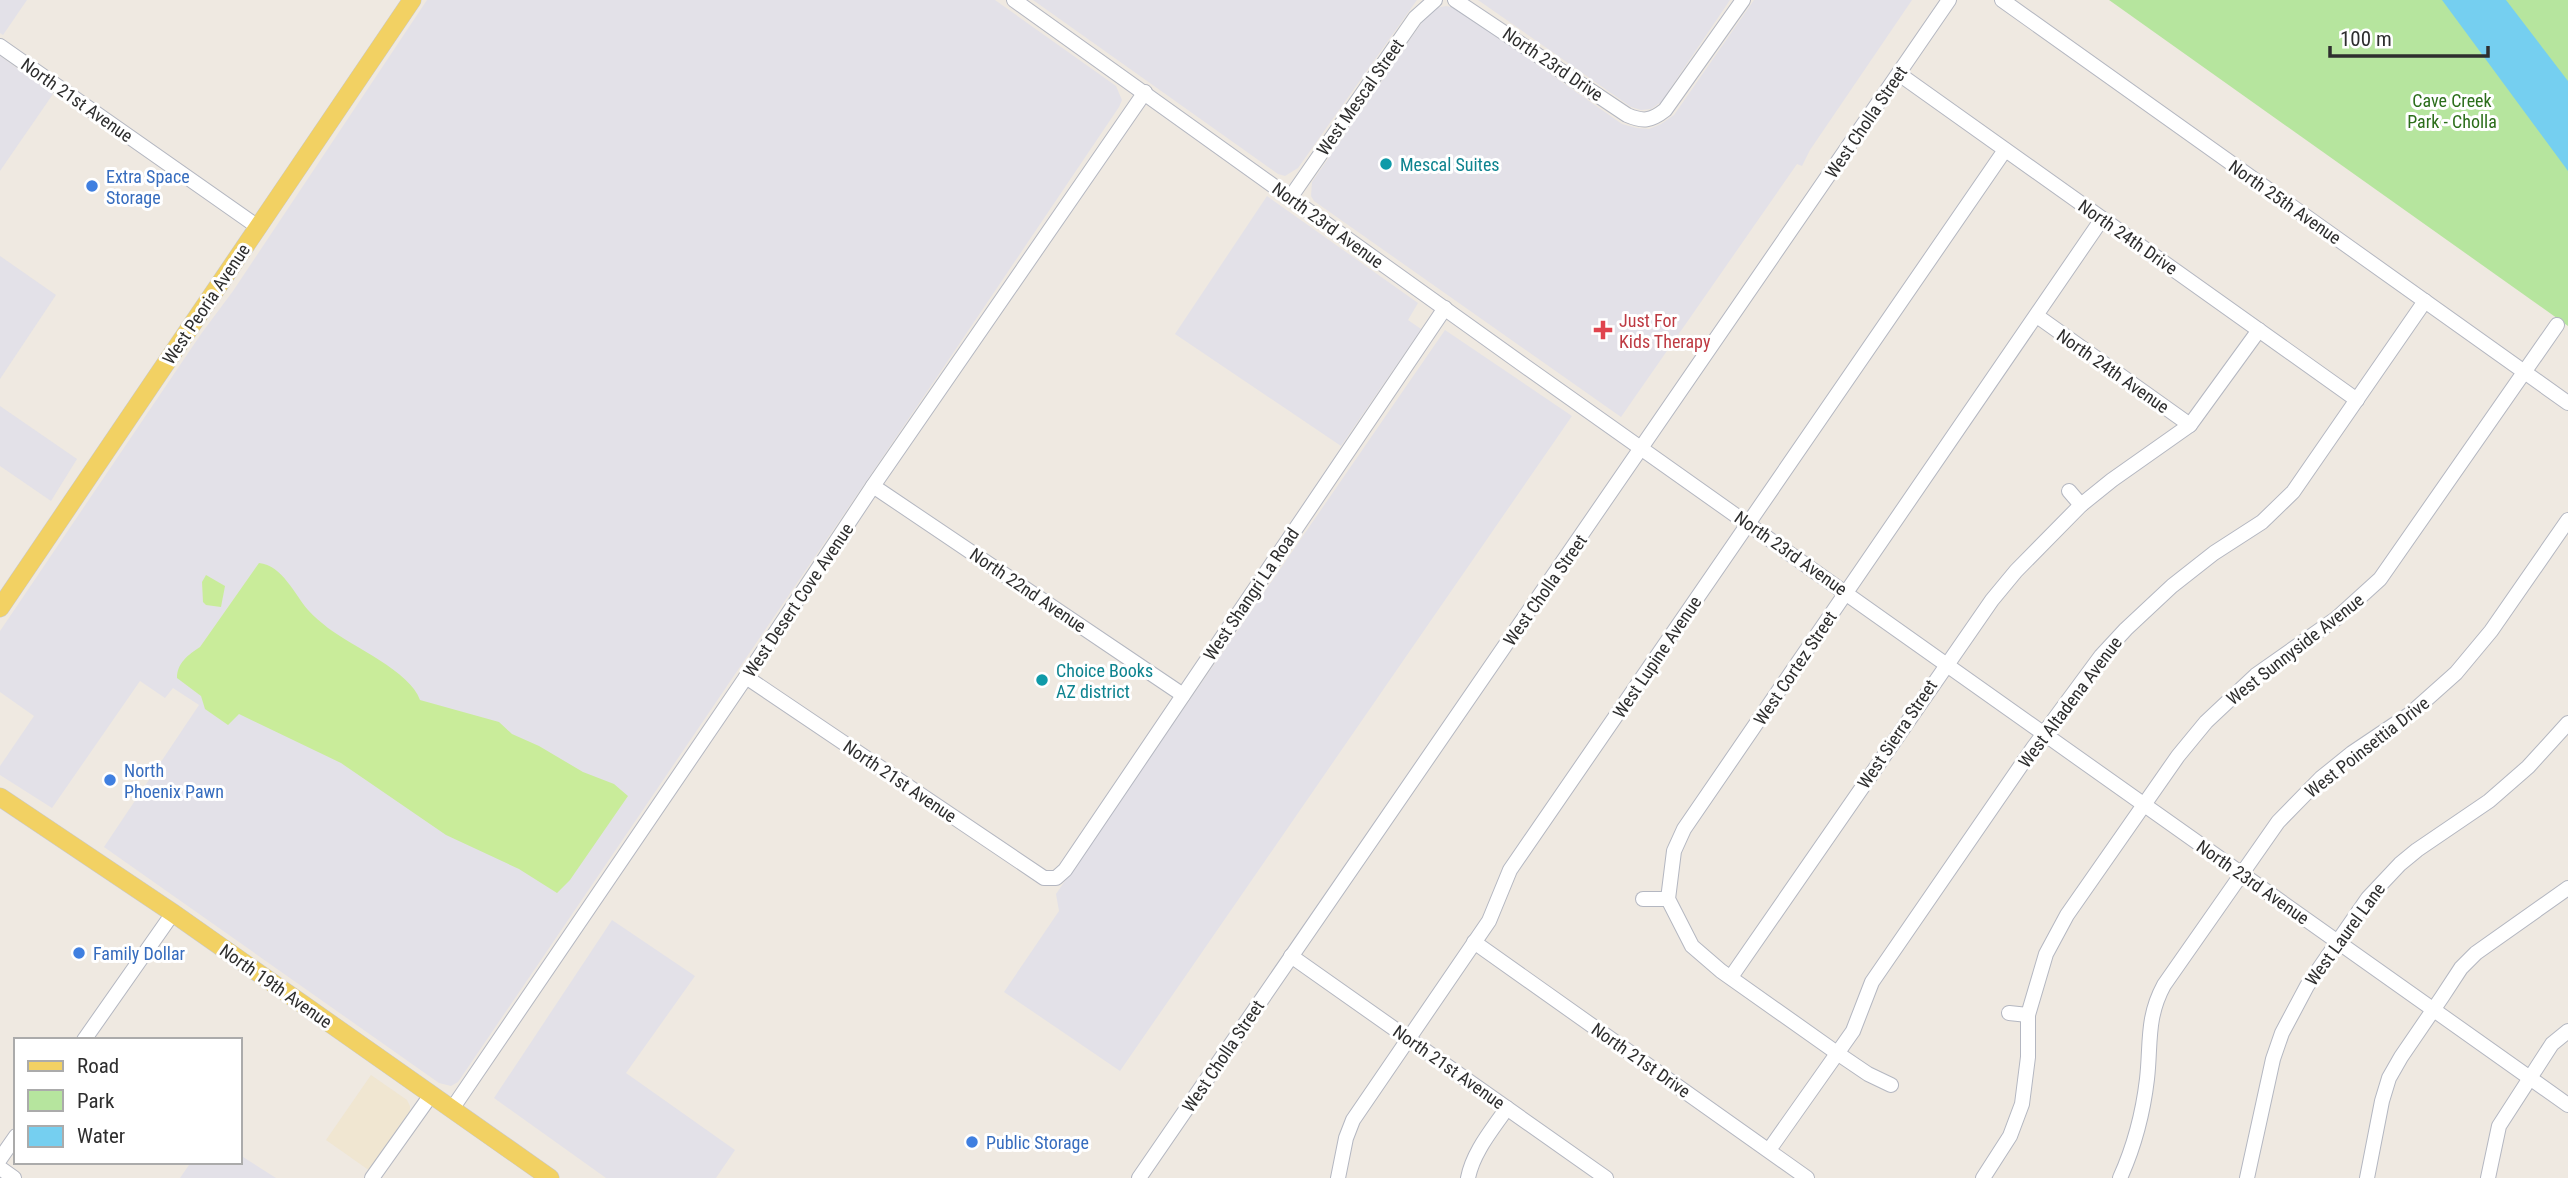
<svg xmlns="http://www.w3.org/2000/svg" width="2568" height="1178" font-family="'Roboto Condensed',sans-serif">
<rect width="100%" height="100%" fill="#efe9e1"/>
<g fill="#e3e1e8">
<path d="M0,0H27L3,35L0,33Z"/>
<path d="M427,0H995L1116,86L1122,100L1119,107L939,374L458,1082L451,1086L439,1083L104,847L199,705L173,688L165,698L140,681L52,808L0,775V766L34,716L0,692V631L201,334L233,291Z"/>
<path d="M1033,0H1417L1298,168L1285,176L1278,174Z"/>
<path d="M1478,0H1730L1661,102L1651,109L1641,110L1631,107Z"/>
<path d="M1754,0H1912L1810,150L1802,166L1797,164L1621,417L1314,201L1311,196L1312,182L1427,15L1436,8L1446,6L1456,8L1622,124L1637,128L1649,129L1661,124L1674,115Z"/>
<path d="M0,56L53,94L0,171Z"/>
<path d="M1267,196L1418,303L1408,320L1421,329L1341,446L1175,334Z"/>
<path d="M0,256L56,295L0,379Z"/>
<path d="M1445,330L1572,416L1120,1071L1004,992L1059,911L1056,894Z"/>
<path d="M0,406L77,459L51,501L0,466Z"/>
<path d="M612,920L695,976L626,1073L735,1150L716,1178H606L494,1098Z"/>
<path d="M240,1155L276,1178H180L191,1162H240Z"/>
</g>
<path fill="#f0e6d1" d="M371,1075L407,1100L410,1106V1111L370,1171L326,1140Z"/>
<path fill="#b6e59e" d="M2109,0H2568V326Z"/>
<g fill="#c9ec9a">
<path d="M259,563C282,565 295,595 308,610C314,617 322,623 328,628C353,647 410,671 420,700L499,722L512,734L539,746L583,772L614,784L628,796L570,880L557,893L519,869L446,835L341,763L239,714L228,725L205,709L201,696L177,678C177,663 188,655 200,647Z"/>
<path d="M206,575L225,586L221,607L206,605L203,602L202,582Z"/>
</g>
<path fill="#75cff0" d="M2442,0H2506L2568,81V171Z"/>
<g fill="none" stroke-linecap="round" stroke-linejoin="round">
<g stroke="#b4b7c1" stroke-width="16">
<g id="minor">
<path d="M1014,0L1522,364L2568,1105"/>
<path d="M1455,0L1627,115C1643,122 1651,121 1665,110L1743,0"/>
<path d="M2002,0L2568,403"/>
<path d="M0,46L258,227"/>
<path d="M1899,74L2357,400"/>
<path d="M1290,198L1415,18L1435,0"/>
<path d="M2037,316L2190,425"/>
<path d="M873,486L1183,695"/>
<path d="M2069,491L2081,505"/>
<path d="M746,677L1044,878H1056L1065,870L1445,308"/>
<path d="M1643,899H1668"/>
<path d="M1474,942L1807,1178"/>
<path d="M1291,956L1606,1178"/>
<path d="M1731,977L1992,600L2016,571L2081,505L2112,480L2190,425L2259,330"/>
<path d="M2009,1013L2028,1015"/>
<path d="M84,1040L173,913"/>
<path d="M1891,1085L1868,1074L1837,1053L1721,971L1692,946L1668,899L1674,851L1684,829L2102,219"/>
<path d="M452,1109L746,677L873,486L1145,92"/>
<path d="M1769,1150L1853,1031L1872,982L2033,748L2101,656L2126,629L2172,586L2214,553L2262,522L2293,492L2425,301"/>
<path d="M0,1159L16,1136"/>
<path d="M0,1168L14,1178"/>
<path d="M372,1178L431,1095"/>
<path d="M1139,1178L1949,0"/>
<path d="M1338,1178L1346,1138L1353,1120L1489,921L1510,870L2005,150"/>
<path d="M1468,1178C1473,1152 1492,1130 1507,1108"/>
<path d="M1983,1178L2010,1136L2022,1104L2028,1057V1015L2046,954L2067,915L2178,756L2206,722L2256,675L2337,618L2380,579L2557,325"/>
<path d="M2120,1178C2134,1147 2143,1113 2147,1079C2151,1044 2146,1018 2164,985L2278,822L2321,778L2352,753L2410,714L2456,673L2491,631L2568,520"/>
<path d="M2247,1178L2273,1059L2282,1033L2307,986L2368,898L2400,864L2417,850L2489,801L2528,767L2568,723"/>
<path d="M2367,1178L2382,1101L2389,1078L2401,1057L2442,997L2461,968L2476,953L2568,888"/>
<path d="M2488,1178L2499,1126L2552,1044L2568,1031"/>
</g>
</g>
<g stroke="#c9c9c9" stroke-width="19">
<g id="major">
<path d="M0,608L412,0"/>
<path d="M0,797L173,913L550,1178"/>
</g>
</g>
<use href="#minor" stroke="#fff" stroke-width="14"/>
<use href="#major" stroke="#f2d163" stroke-width="18"/>
</g>
<g fill="#0f9aa8" stroke="#fff" stroke-width="2.5">
<circle cx="1386" cy="164" r="7"/>
<circle cx="1042" cy="680" r="7"/>
</g>
<g fill="#3f7fe0" stroke="#fff" stroke-width="2.5">
<circle cx="92" cy="186" r="7"/>
<circle cx="110" cy="780" r="7"/>
<circle cx="79" cy="953" r="7"/>
<circle cx="972" cy="1142" r="7"/>
</g>
<path fill="#e0444e" stroke="#fff" stroke-width="2.5" d="M1599.5 319.5h7v7h7v7h-7v7h-7v-7h-7v-7h7z"/>
<g text-anchor="middle" dominant-baseline="central" stroke-width="6" stroke-linejoin="round" paint-order="stroke">
<g font-size="18" fill="#2e2e2e" stroke="#fff">
<text transform="translate(1553 64) rotate(34)">North 23rd Drive</text>
<text transform="translate(1360 97) rotate(-55)">West Mescal Street</text>
<text transform="translate(77 100) rotate(35)">North 21st Avenue</text>
<text transform="translate(1866 122) rotate(-56)">West Cholla Street</text>
<text transform="translate(2285 202) rotate(35)">North 25th Avenue</text>
<text transform="translate(1328 225) rotate(36)">North 23rd Avenue</text>
<text transform="translate(2128 237) rotate(35)">North 24th Drive</text>
<text transform="translate(206 304) rotate(-56)">West Peoria Avenue</text>
<text transform="translate(2113 371) rotate(35)">North 24th Avenue</text>
<text transform="translate(1791 553) rotate(35)">North 23rd Avenue</text>
<text transform="translate(1028 590) rotate(34)">North 22nd Avenue</text>
<text transform="translate(1545 590) rotate(-55)">West Cholla Street</text>
<text transform="translate(1251 594) rotate(-56)">West Shangri La Road</text>
<text transform="translate(798 600) rotate(-56)">West Desert Cove Avenue</text>
<text transform="translate(2295 649) rotate(-38)">West Sunnyside Avenue</text>
<text transform="translate(1657 657) rotate(-56)">West Lupine Avenue</text>
<text transform="translate(1795 668) rotate(-56)">West Cortez Street</text>
<text transform="translate(2070 702) rotate(-53)">West Altadena Avenue</text>
<text transform="translate(1897 734) rotate(-56)">West Sierra Street</text>
<text transform="translate(2367 747) rotate(-38)">West Poinsettia Drive</text>
<text transform="translate(900 781) rotate(34)">North 21st Avenue</text>
<text transform="translate(2253 882) rotate(35)">North 23rd Avenue</text>
<text transform="translate(2345 934) rotate(-54)">West Laurel Lane</text>
<text transform="translate(276 986) rotate(35)">North 19th Avenue</text>
<text transform="translate(1223 1056) rotate(-56)">West Cholla Street</text>
<text transform="translate(1641 1060) rotate(35)">North 21st Drive</text>
<text transform="translate(1449 1067) rotate(35)">North 21st Avenue</text>
</g>
<g font-size="18" fill="#2c6e1b" stroke="#fff">
<text x="2452" y="100">Cave Creek<tspan x="2452" dy="21">Park - Cholla</tspan></text>
</g>
<g font-size="18" fill="#0d838f" stroke="#fff" text-anchor="start">
<text x="1400" y="164">Mescal Suites</text>
<text x="1056" y="670">Choice Books<tspan x="1056" dy="21">AZ district</tspan></text>
</g>
<g font-size="18" fill="#366cbe" stroke="#fff" text-anchor="start">
<text x="106" y="176">Extra Space<tspan x="106" dy="21">Storage</tspan></text>
<text x="124" y="770">North<tspan x="124" dy="21">Phoenix Pawn</tspan></text>
<text x="93" y="953">Family Dollar</text>
<text x="986" y="1142">Public Storage</text>
</g>
<g font-size="18" fill="#be3a42" stroke="#fff" text-anchor="start">
<text x="1619" y="320">Just For<tspan x="1619" dy="21">Kids Therapy</tspan></text>
</g>
</g>
<rect x="14" y="1038" width="228" height="126" fill="#ffffff" stroke="#ababab" stroke-width="2"/>
<rect x="28" y="1061" width="35" height="10" fill="#f2d163" stroke="#ababab" stroke-width="2"/>
<text x="77" y="1073" font-size="21" fill="#2e2e2e">Road</text>
<rect x="28" y="1090" width="35" height="21" fill="#b6e59e" stroke="#ababab" stroke-width="2"/>
<text x="77" y="1108" font-size="21" fill="#2e2e2e">Park</text>
<rect x="28" y="1126" width="35" height="21" fill="#75cff0" stroke="#ababab" stroke-width="2"/>
<text x="77" y="1143" font-size="21" fill="#2e2e2e">Water</text>
<path d="M2330 46v10h158v-10" fill="none" stroke="#2e2e2e" stroke-width="3.5"/>
<text x="2340" y="46" font-size="21" fill="#2e2e2e" stroke="#ffffff" stroke-width="5" paint-order="stroke">100 m</text>
</svg>
